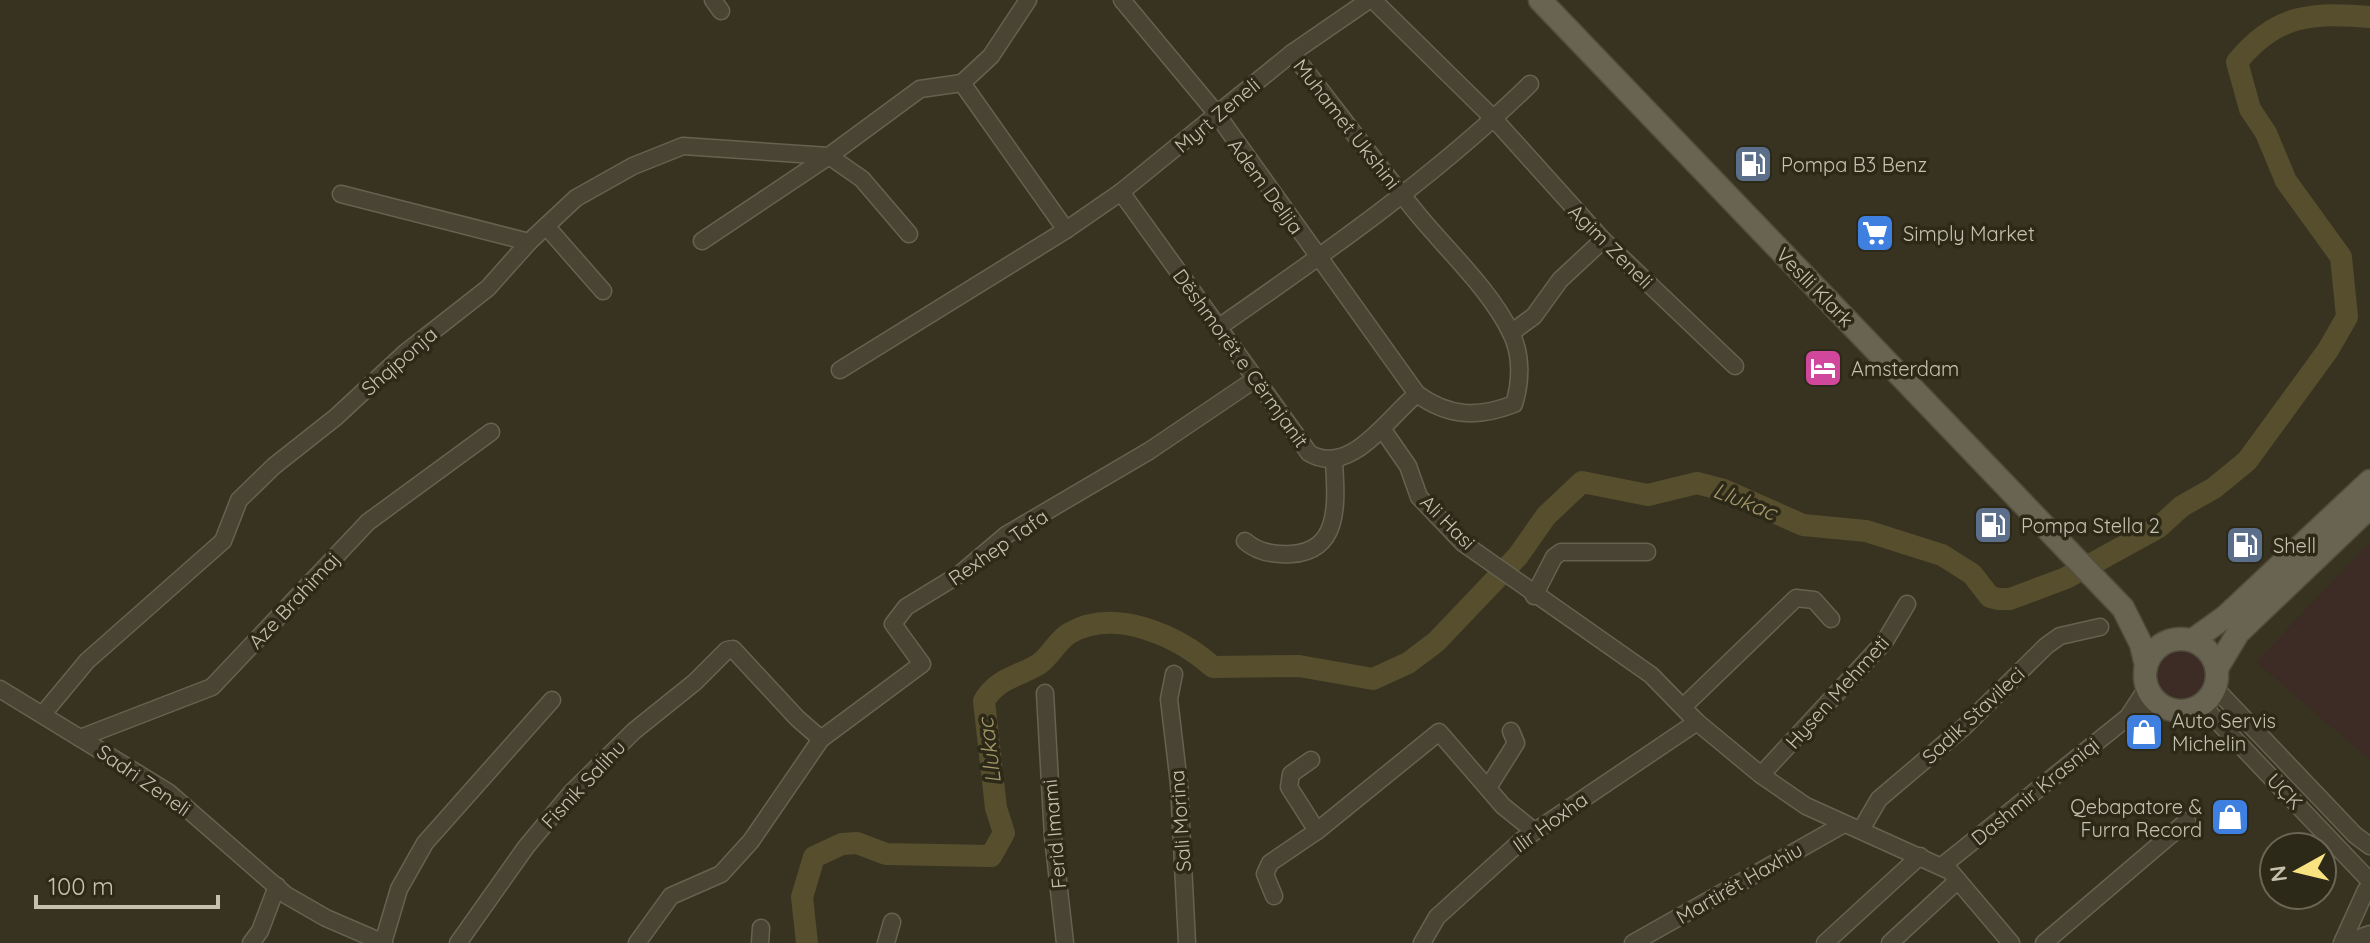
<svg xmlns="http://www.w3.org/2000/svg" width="2370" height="943" font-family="Quicksand,sans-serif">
<rect width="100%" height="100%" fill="#383320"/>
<g fill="#3d2c26">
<path d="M2370,542V760L2256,662Z"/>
<circle cx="2180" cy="675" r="27"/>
</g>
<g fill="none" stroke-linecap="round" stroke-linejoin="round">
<path stroke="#574e2d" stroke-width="22" d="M807,943L802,897L814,857L842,844L857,843L886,854L991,856L1004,833L996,808L984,701C997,678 1018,677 1039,664C1051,656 1057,640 1070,633C1115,607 1178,636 1213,667L1299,666L1373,679L1408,663L1436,642L1518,556L1546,516L1582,482L1648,495L1697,483L1724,490L1803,525L1866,531L1942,555L1972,574L1990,597L1999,599H2010L2066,578L2159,527L2182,506L2214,488L2247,461L2328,350L2347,317L2341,257L2286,181L2266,133L2250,109L2237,62C2276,14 2312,12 2370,17"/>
<g stroke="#666251" stroke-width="19">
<g id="minor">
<path d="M713,0L721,11"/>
<path d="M1122,0L1216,113L1417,394C1449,417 1478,418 1514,404C1521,382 1522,355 1511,333C1491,291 1449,252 1420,217C1376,164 1335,108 1292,53"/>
<path d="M1373,0L1494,119L1603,240L1735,366"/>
<path d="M962,83L1066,230"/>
<path d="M962,83L991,56L1028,0"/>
<path d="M829,156L862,179L909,234"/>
<path d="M1121,192L1309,453C1350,478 1388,417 1417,394"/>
<path d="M341,194L529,242"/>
<path d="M546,226L603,291"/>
<path d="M702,241L829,156L920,89L962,83"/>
<path d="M1219,327C1327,252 1436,176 1530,84"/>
<path d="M1511,333L1534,316L1560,280L1603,240"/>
<path d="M840,370L1066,230L1121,192L1292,53L1369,0"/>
<path d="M1383,430L1408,466L1419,497L1463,543L1651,675L1697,722L1761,775L1806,806L1950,871L2011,943"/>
<path d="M1245,541C1258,553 1274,555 1291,554C1342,551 1336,500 1334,461"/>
<path d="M1534,596L1554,557L1561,552H1647"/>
<path d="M1174,674L1169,699L1179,784L1187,943"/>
<path d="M2215,688L2355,835L2370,846"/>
<path d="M0,689L168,792L286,895L326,918L384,943"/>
<path d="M1045,693L1053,837L1065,943"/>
<path d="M2202,705L2367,878"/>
<path d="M1684,706L1796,598L1814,600L1831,619"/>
<path d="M43,714L87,661L223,541L239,500L274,466L336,417L405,353L488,288L529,242L576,198L633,166L683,146L829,156"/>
<path d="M2128,717L2162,706"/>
<path d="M80,738L212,687L368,522L491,432"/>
<path d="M1311,760L1291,774L1289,787L1317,831L1439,732L1503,806L1534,831"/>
<path d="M1761,775L1885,641L1907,604"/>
<path d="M1489,786L1516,743L1511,731"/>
<path d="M1862,828L1879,799L1964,727L2046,646L2060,636L2100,627"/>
<path d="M1942,866L2128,717L2147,688"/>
<path d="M1274,896L1265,874L1270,863L1317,831"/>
<path d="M251,943L260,931L277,886"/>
<path d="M383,943L399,889L425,843L552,700"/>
<path d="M458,943L526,847L571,793L634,731L695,682L727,650L733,649L797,718L821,739"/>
<path d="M637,943L671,896L721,874L751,841L821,739L922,664L893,624L906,607L960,574L1006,535L1149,451L1254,380"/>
<path d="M760,943L761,928"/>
<path d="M886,943L892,922"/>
<path d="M1422,943L1437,917L1522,840L1697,722"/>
<path d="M1633,943L1844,824"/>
<path d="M1825,943L1920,856"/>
<path d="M1890,943L1956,882"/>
<path d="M2044,943L2187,821"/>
<path d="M2342,943L2366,890"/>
<path d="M2345,943L2370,934"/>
</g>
</g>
<g stroke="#524e3d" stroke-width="25">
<g id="major">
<path d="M1540,0L2123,608L2141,644L2146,665"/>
<circle cx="2181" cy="675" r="36"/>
<path d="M2193,640L2225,617L2370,481"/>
<path d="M2217,668L2238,633L2370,507"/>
</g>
</g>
<use href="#minor" stroke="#494434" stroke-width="16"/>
<use href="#major" stroke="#696452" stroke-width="22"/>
</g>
<defs>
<g id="fuel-square" transform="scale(2)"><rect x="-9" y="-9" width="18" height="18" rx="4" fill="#5c6f8a" stroke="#2d2919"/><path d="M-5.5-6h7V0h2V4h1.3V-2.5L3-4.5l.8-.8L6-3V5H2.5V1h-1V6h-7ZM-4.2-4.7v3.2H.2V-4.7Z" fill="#fff"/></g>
<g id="supermarket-square" transform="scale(2)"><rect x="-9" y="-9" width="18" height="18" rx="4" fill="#3f7fe0" stroke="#2d2919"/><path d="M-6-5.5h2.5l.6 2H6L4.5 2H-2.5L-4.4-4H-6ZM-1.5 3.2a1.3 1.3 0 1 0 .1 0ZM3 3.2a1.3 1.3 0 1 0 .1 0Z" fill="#fff"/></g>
<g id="hotel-square" transform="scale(2)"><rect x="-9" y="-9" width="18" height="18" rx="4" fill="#d1479c" stroke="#2d2919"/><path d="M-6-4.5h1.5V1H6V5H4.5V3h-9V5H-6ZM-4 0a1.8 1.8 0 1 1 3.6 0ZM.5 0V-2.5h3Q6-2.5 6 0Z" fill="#fff"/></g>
<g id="shop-square" transform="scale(2)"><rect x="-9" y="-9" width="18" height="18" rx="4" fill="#3f7fe0" stroke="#2d2919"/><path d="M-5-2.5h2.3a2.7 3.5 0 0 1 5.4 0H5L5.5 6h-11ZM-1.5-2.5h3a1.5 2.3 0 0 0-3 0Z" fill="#fff"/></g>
</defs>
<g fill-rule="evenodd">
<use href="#fuel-square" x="1753" y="164"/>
<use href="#supermarket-square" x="1875" y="233"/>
<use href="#hotel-square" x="1823" y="368"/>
<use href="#fuel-square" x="1993" y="525"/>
<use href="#fuel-square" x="2245" y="545"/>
<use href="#shop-square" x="2144" y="732"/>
<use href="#shop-square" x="2230" y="817"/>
</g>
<g text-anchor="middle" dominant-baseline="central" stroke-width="7" stroke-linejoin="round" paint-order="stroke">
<g font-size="20" fill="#c5c1ae" stroke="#2d2919">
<text transform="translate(1217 115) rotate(-40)">Myrt Zeneli</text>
<text transform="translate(1347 124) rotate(52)">Muhamet Ukshini</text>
<text transform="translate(1266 186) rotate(54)">Adem Delija</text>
<text transform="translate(1611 246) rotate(45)">Agim Zeneli</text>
<text transform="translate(1815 287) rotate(46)">Veslli Klark</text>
<text transform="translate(1241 358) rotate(54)">Dëshmorët e Cërmjanit</text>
<text transform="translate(399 361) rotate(-41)">Shqiponja</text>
<text transform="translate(1448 522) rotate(45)">Ali Hasi</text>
<text transform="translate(998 547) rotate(-35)">Rexhep Tafa</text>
<text transform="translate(294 600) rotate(-47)">Aze Brahimaj</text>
<text transform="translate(1837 692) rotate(-48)">Hysen Mehmeti</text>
<text transform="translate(1973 715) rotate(-43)">Sadik Stavileci</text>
<text transform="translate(144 780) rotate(35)">Sadri Zeneli</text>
<text transform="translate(583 784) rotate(-47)">Fisnik Salihu</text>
<text transform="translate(2035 791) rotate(-39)">Dashmir Krasniqi</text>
<text transform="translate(2285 791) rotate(46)">UÇK</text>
<text transform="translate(1180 821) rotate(-94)">Sali Morina</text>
<text transform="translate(1550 822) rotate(-36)">Ilir Hoxha</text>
<text transform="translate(1054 834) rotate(-95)">Ferid Imami</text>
<text transform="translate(1739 883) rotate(-30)">Martirët Haxhiu</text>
</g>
<g font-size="20" fill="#c5c1ae" stroke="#2d2919" text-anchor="start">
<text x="1781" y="164">Pompa B3 Benz</text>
<text x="1903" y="233">Simply Market</text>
<text x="1851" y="368">Amsterdam</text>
<text x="2021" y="525">Pompa Stella 2</text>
<text x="2273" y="545">Shell</text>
<text x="2172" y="720">Auto Servis<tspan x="2172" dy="23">Michelin</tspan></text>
<text x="2202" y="806" text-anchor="end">Qebapatore &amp;<tspan x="2202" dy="23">Furra Record</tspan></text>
</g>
<g font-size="22" font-style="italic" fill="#a59767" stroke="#2d2919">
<text transform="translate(1745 501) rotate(22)">Llukac</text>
<text transform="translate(989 751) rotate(-97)">Llukac</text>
</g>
</g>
<g transform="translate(2298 871) rotate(262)"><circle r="38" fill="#2d2919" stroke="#6a6655" stroke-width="2"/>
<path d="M0-6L14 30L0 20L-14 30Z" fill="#f9e380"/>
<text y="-12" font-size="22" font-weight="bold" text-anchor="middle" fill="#c5c1ae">N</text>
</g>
<path d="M36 895v12h182v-12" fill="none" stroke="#c5c1ae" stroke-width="4"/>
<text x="48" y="895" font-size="24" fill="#c5c1ae" stroke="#2d2919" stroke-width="6" paint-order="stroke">100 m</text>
</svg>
